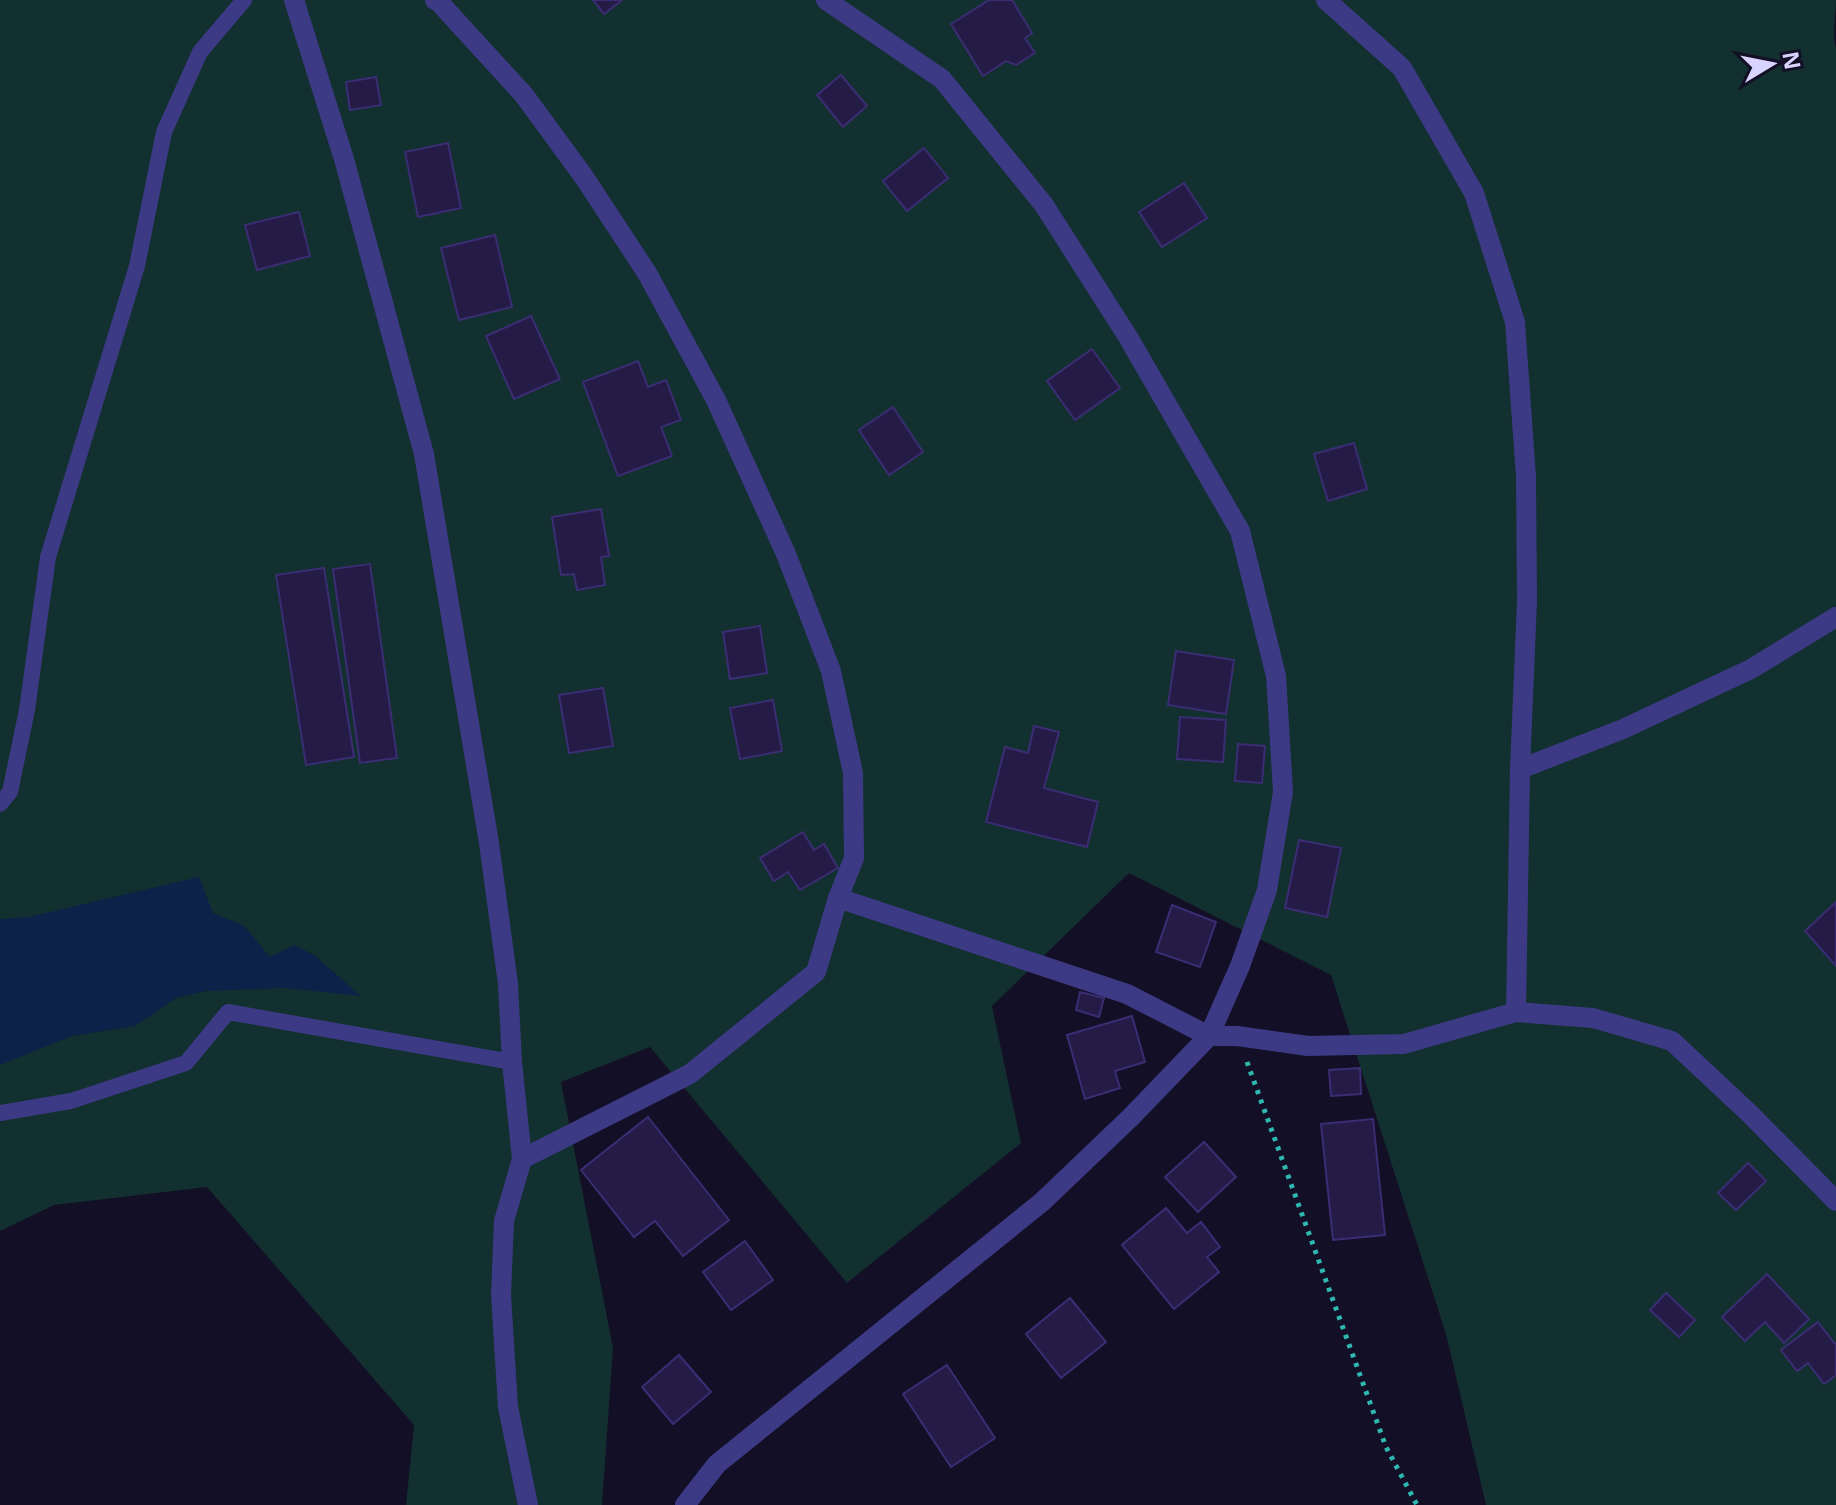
<svg xmlns="http://www.w3.org/2000/svg" width="1836" height="1505" font-family="'Open Sans',sans-serif">
<rect width="100%" height="100%" fill="#130f26"/>
<path fill="#12302f" d="M0,0H1836C1836,14 1832,36 1836,48V1505H1486L1446,1334L1331,975L1129,873L992,1006L1021,1143L847,1283L650,1047L561,1082L613,1348L602,1505H406L414,1425L207,1187L54,1205L0,1231Z"/>
<path fill="#0c2248" d="M199,877L213,913L244,926L270,957L294,945L314,955L361,996L285,988L206,991L176,998L135,1026L72,1036L0,1065V919L29,917Z"/>
<g fill="#241b47" stroke="#3b2d73" stroke-width="2">
<path d="M593,0H622L604,14Z"/>
<path d="M989,0H1012L1032,33L1025,38L1035,53L1016,65L1006,61L983,76L951,24Z"/>
<path d="M841,75L867,106L843,127L817,95Z"/>
<path d="M376,77L381,105L350,110L346,82Z"/>
<path d="M448,143L461,208L418,217L405,152Z"/>
<path d="M924,148L948,178L907,211L883,181Z"/>
<path d="M1184,183L1207,218L1162,247L1139,212Z"/>
<path d="M299,212L310,256L257,270L245,225Z"/>
<path d="M495,235L512,307L459,320L441,248Z"/>
<path d="M531,316L560,379L514,399L486,336Z"/>
<path d="M1092,349L1120,388L1075,420L1047,381Z"/>
<path d="M638,361L648,387L666,380L681,420L661,427L672,456L618,476L583,382Z"/>
<path d="M893,407L923,452L889,475L859,430Z"/>
<path d="M1354,443L1367,489L1328,501L1314,454Z"/>
<path d="M601,509L609,556L601,557L605,585L577,590L574,574L561,575L552,517Z"/>
<path d="M370,564L397,758L360,763L333,569Z"/>
<path d="M324,568L354,757L306,765L276,575Z"/>
<path d="M760,626L767,673L730,679L723,632Z"/>
<path d="M1176,651L1234,660L1226,714L1168,705Z"/>
<path d="M603,688L613,746L569,753L559,695Z"/>
<path d="M773,700L782,751L740,759L730,708Z"/>
<path d="M1180,717L1226,720L1223,762L1177,759Z"/>
<path d="M1034,726L1059,732L1044,788L1098,802L1087,847L986,822L1005,747L1028,753Z"/>
<path d="M1238,744L1265,746L1262,783L1235,781Z"/>
<path d="M803,832L814,850L824,844L838,868L800,890L788,872L774,881L760,858Z"/>
<path d="M1299,840L1341,848L1327,917L1285,908Z"/>
<path d="M1836,902V966L1805,931Z"/>
<path d="M1172,905L1216,922L1200,967L1156,952Z"/>
<path d="M1080,992L1104,998L1099,1017L1076,1010Z"/>
<path d="M1132,1016L1145,1062L1115,1071L1120,1088L1085,1099L1067,1035Z"/>
<path d="M1360,1068L1361,1094L1331,1096L1329,1070Z"/>
<path d="M648,1117L729,1220L683,1256L655,1221L634,1237L581,1170Z"/>
<path d="M1373,1119L1385,1235L1333,1240L1321,1124Z"/>
<path d="M1204,1142L1236,1177L1198,1212L1165,1177Z"/>
<path d="M1748,1163L1766,1181L1736,1210L1718,1193Z"/>
<path d="M1166,1208L1187,1233L1201,1222L1220,1247L1207,1257L1219,1272L1174,1309L1122,1245Z"/>
<path d="M745,1241L773,1280L731,1310L703,1272Z"/>
<path d="M1767,1274L1809,1319L1784,1343L1765,1322L1745,1341L1722,1317Z"/>
<path d="M1666,1293L1695,1320L1679,1337L1650,1310Z"/>
<path d="M1070,1298L1106,1342L1061,1378L1026,1334Z"/>
<path d="M1818,1322L1835,1344L1836,1343V1375L1824,1384L1808,1363L1797,1371L1781,1350Z"/>
<path d="M679,1355L711,1392L673,1424L642,1387Z"/>
<path d="M947,1365L995,1438L951,1467L903,1394Z"/>
</g>
<g fill="none" stroke-linecap="round" stroke-linejoin="round">
<path stroke="#2fb8b0" stroke-width="5" stroke-dasharray="4 6" stroke-linecap="butt" d="M1247,1062L1386,1447L1417,1505"/>
<g stroke="#3d3a85" stroke-width="16">
<path d="M0,804L10,792L27,710L48,557L137,266L164,132L200,52L244,0"/>
<path d="M0,1113L71,1101L186,1063L228,1012L512,1062"/>
</g>
<g stroke="#3d3a85" stroke-width="20">
<path d="M294,0L344,159L424,454L489,843L508,984L512,1062L522,1159L504,1221L501,1295L508,1407L528,1505"/>
<path d="M435,0L438,1L524,95L584,177L647,273L716,400L786,554L831,671L853,773L854,858L838,898L816,972L690,1074L522,1159"/>
<path d="M1326,0L1402,68L1474,193L1515,322L1526,477L1527,601L1520,769L1516,1012"/>
<path d="M1520,769L1623,729L1751,669L1836,617"/>
<path d="M838,898L1127,994L1209,1036H1237L1308,1046L1404,1044L1516,1012L1593,1018L1672,1041L1749,1113L1836,1201"/>
<path d="M685,1505L717,1464L1042,1202L1131,1117L1209,1036L1240,966L1267,890L1283,792L1276,676L1240,531L1128,337L1044,205L942,79L826,0"/>
</g>
</g>
<g transform="translate(1772 64) rotate(80)" stroke="#130f26" stroke-width="6" paint-order="stroke">
<path d="M0-6L14 30L0 20L-14 30Z" fill="#d9d4ff"/>
<text y="-12" font-size="22" font-weight="bold" text-anchor="middle" fill="#d9d4ff">N</text>
</g>
</svg>
